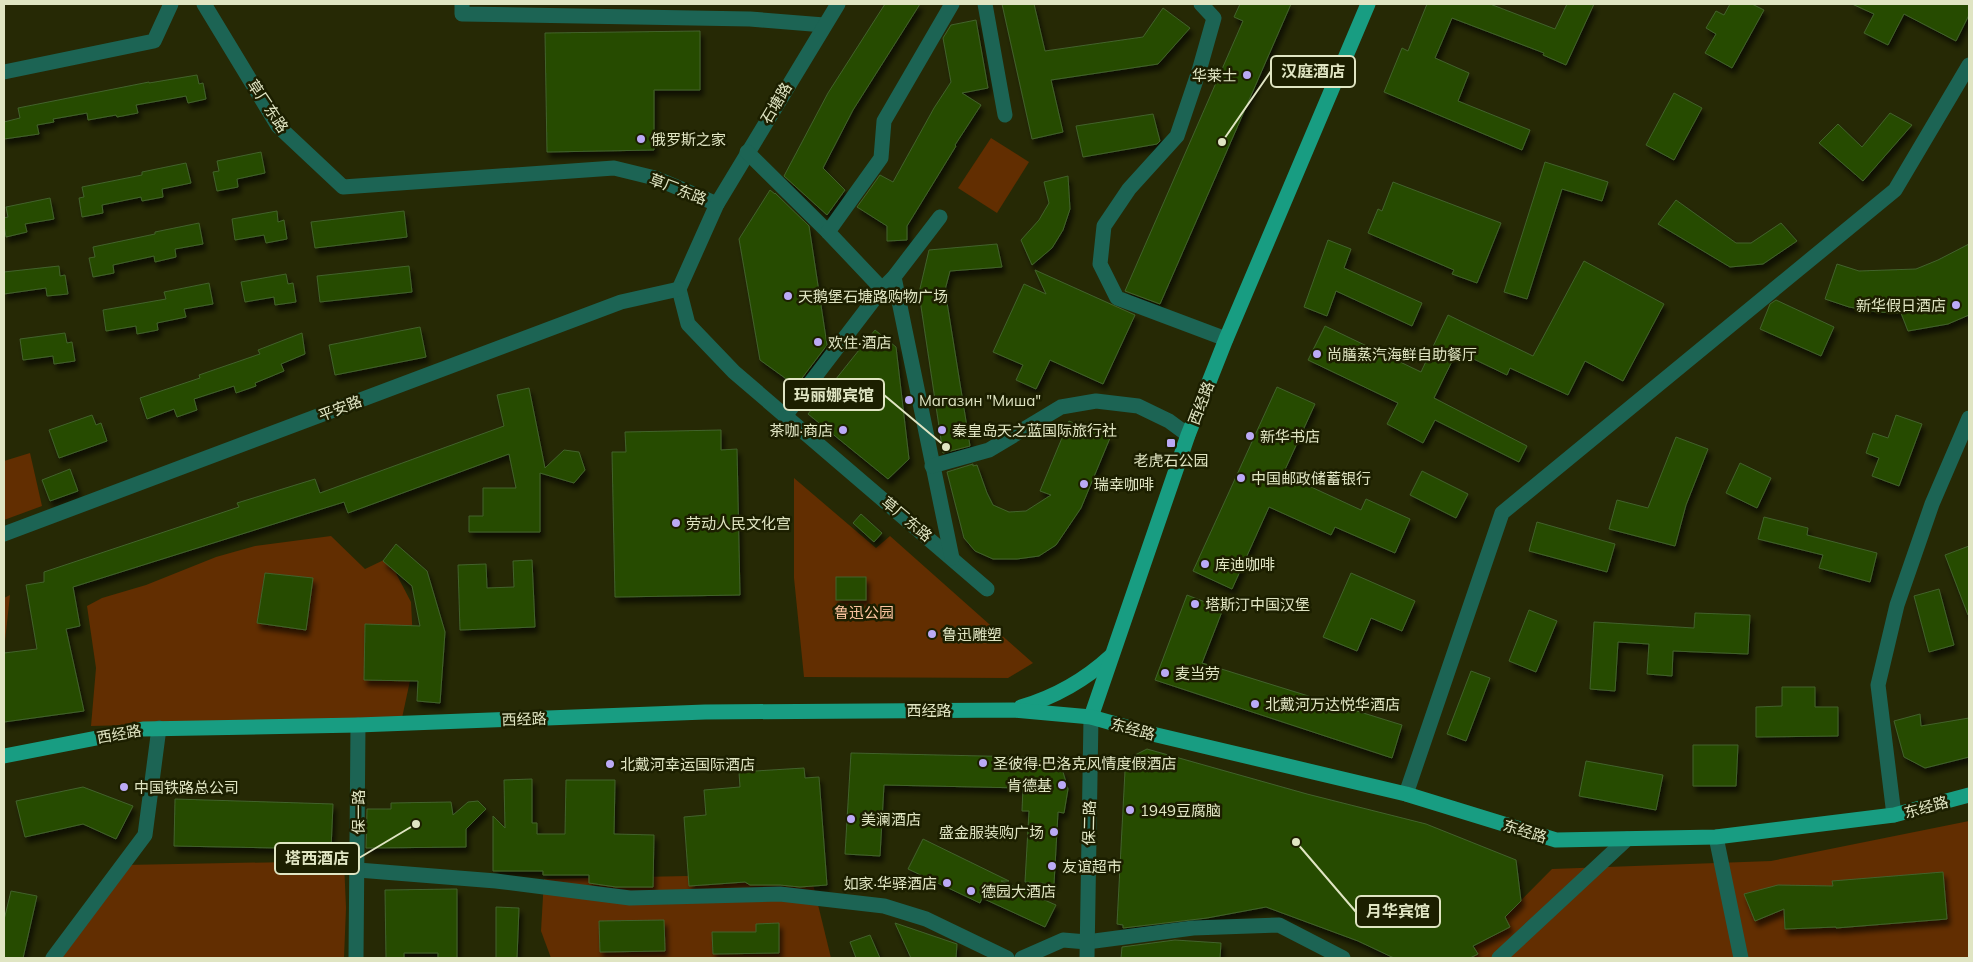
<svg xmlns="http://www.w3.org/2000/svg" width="1973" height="962" font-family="Mulish,'Noto Sans SC',sans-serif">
<defs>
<filter id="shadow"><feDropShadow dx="3" dy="5.5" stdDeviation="2.5" flood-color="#0009"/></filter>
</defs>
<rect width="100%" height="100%" fill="#262905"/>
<g fill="#622e01">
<path d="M991,138L1029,162L997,213L958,188Z"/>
<path d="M30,453L42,506L4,520V461Z"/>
<path d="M794,478L876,548L890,536L1033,663L1008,678L804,677L794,578Z"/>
<path d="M331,536L365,569L388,558L411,602L414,662L402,718L91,726L96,668L87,606L102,598L146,585L216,557L255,546Z"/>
<path d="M10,595L5,641L4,645V598Z"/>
<path d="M1969,821V958H1464L1552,869L1771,861Z"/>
<path d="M344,861L346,908L344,958H59L124,865Z"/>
<path d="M735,875L812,880L831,958H551L541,931L544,879Z"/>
</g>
<g fill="#264b00" stroke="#42622b" filter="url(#shadow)">
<path d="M885,4H920L853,110L823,168L845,190L827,215L784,176L828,93Z"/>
<path d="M1002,4H1034L1045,51L1143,37L1163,8L1190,28L1158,64L1051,80L1063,132L1032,139Z"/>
<path d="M1240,4H1291L1160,304L1125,291L1243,21L1234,17Z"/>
<path d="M1427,4H1490L1555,29L1567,4H1594L1566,65L1543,55L1544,53L1452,18L1435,58L1469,73L1458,101L1530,130L1522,150L1384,92L1402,48L1408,51Z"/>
<path d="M1730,4H1752L1764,10L1732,68L1705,53L1716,34L1706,28L1716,11L1724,15Z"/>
<path d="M1852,4H1969V15L1956,41L1904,14L1888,45L1864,33L1874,14Z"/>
<path d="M976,20L988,88L962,93L981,105L955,145L956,146L907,226V240L887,241V226L857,207L880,175L893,182L934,108L951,82L943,38L951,25Z"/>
<path d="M700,31V90H654V150L547,152L545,33Z"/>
<path d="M197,75L199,84L203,83L206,99L188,103L186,96L136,105L138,113L117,117L116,115L88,120L87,113L53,119L54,122L37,125L39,134L4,139V122L20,118L18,108L149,82V83Z"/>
<path d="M1674,93L1702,108L1674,160L1646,145Z"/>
<path d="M1890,113L1912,125L1863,181L1819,143L1838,124L1862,147Z"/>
<path d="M1153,114L1160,141L1157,144L1083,157L1076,126Z"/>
<path d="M261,152L265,173L237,179L238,187L217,191L213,172L219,171L217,161Z"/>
<path d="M1545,162L1608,182L1602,201L1562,189L1527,299L1504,292Z"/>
<path d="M186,163L191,183L162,189L163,197L142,201L141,197L102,205L103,213L82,217L79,198L84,197L82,187L142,175V172Z"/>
<path d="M1068,176L1070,209L1063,230L1052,248L1032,265L1021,240L1039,220L1049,203L1044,182Z"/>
<path d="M1393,182L1501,223L1477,283L1452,274L1454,270L1368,233L1378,209L1382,211Z"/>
<path d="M770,190L775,194V193L809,226L827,345L796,386L760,360L739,239Z"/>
<path d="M50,198L54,219L25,224L27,232L6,237L4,225V218L8,217L6,207Z"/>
<path d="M1676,200L1736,243H1751L1781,223L1797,241L1763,264L1730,267L1658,224Z"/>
<path d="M277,211L278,222L284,220L287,239L266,243L264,235L235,240L232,219Z"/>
<path d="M404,211L407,237L315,248L311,222Z"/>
<path d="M199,223L203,244L175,249L176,257L155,262L154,256L113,265L114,273L93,277L89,258L95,257L93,247L155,234V232Z"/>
<path d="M1328,240L1351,249L1344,268L1422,303L1412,326L1336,291L1327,316L1304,307Z"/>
<path d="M997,244L1002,267L950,271L945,290L970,446L943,453L919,293L929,250Z"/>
<path d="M1969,244V315L1948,324L1908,331L1901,313L1877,312L1849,307L1825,299L1837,264L1859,271L1916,269L1938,260Z"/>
<path d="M1584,261L1664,304L1623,381L1585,361L1568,395L1510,368L1507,375L1457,351L1434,398L1527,446L1519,462L1435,420L1423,443L1387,424L1398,403L1308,360L1325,326L1421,372L1448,315L1533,356Z"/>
<path d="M59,266L60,276L65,275L68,294L47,296L46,288L4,294V272Z"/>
<path d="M409,266L412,292L320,302L317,276Z"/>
<path d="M1035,270L1135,315L1103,384L1050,360L1036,389L1016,380L1023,365L993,352L1024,284L1046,294Z"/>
<path d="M286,274L288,284L293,283L296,302L275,305L274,297L245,302L241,282Z"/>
<path d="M209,283L213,304L184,309L186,317L157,323L158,330L137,334L136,326L106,331L103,310L166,299L164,292Z"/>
<path d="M1776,300L1834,327L1821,356L1760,329L1770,304Z"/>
<path d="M420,327L426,357L335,375L329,345Z"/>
<path d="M875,330L896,347L909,459L888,479L808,414Z"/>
<path d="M65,333L67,343L72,342L75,361L54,364L53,356L23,360L20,339Z"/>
<path d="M302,333L305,354L281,364L284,371L255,383L256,386L236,393L234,386L194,399L197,410L177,417L174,409L147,419L140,398L200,378L199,375L260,354L258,350Z"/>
<path d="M1277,387L1315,404L1283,474L1361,510L1366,499L1410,519L1395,553L1335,527L1331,535L1269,507L1232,589L1193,571Z"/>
<path d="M529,388L545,468L564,450L579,452L585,470L574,483L540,473V532H469V516H483V488H516L509,454L348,513L344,502L73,587L80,626L66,629L84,711L4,722V653L37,649L26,585L44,582V572L239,507L237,503L315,479L320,493L504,426L497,395Z"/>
<path d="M92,415L96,425L101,423L107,441L59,458L49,430Z"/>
<path d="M1896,415L1922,424L1899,486L1872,476L1879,458L1866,453L1873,433L1888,438Z"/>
<path d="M1069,421L1110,438L1081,508L1056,545L1039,556L1017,559H993L975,551L964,538L947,472L973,464V466L977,465L987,493L993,505L1009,512L1026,511L1051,495L1040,491Z"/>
<path d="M721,430V450L737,449L740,595L615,597L612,452H626L625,432Z"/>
<path d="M1676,437L1708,449L1686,505L1675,546L1609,529L1617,500L1648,508Z"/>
<path d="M1740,463L1771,478L1757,508L1726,493Z"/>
<path d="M70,469L78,491L50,501L42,480Z"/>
<path d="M1422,471L1468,494L1456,518L1410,495Z"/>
<path d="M861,514L882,533L874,542L853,523Z"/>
<path d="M1764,517L1808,528L1807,535L1877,553L1870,582L1819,568L1823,555L1758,539Z"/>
<path d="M1537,522L1615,544L1607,572L1529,551Z"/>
<path d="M396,544L427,571L445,632L440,703L417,701L418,681L364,680L365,624L420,626L412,586L383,561Z"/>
<path d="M1969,546V614L1968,615L1945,555Z"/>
<path d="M532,560L535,627L460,630L458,565L486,564L487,588L514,587L513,561Z"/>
<path d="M265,573L313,578L306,630L257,623Z"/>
<path d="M1351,573L1415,601L1402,631L1371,618L1357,651L1323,637Z"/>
<rect x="836" y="577" width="30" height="23"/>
<path d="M1939,589L1954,645L1929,652L1914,596Z"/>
<path d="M1187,595L1223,609L1202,663L1402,725L1392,758L1155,680Z"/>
<path d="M1529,610L1557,621L1536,672L1509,661Z"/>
<path d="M1695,613L1750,615L1748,654L1673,651L1672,676L1647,674L1649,644L1618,642L1615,691L1590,689L1594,622L1694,628Z"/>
<path d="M1471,671L1490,678L1466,741L1447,734Z"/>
<path d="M1782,687H1815V707H1838V736L1756,737V707L1782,706Z"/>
<path d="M1920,714L1921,726L1969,718V757L1925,768L1904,757L1894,721Z"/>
<path d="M1693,745H1738L1736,786H1693Z"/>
<path d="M1147,749L1307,794L1426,824L1516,860L1521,901L1505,917L1510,927L1473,946L1478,954L1470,958H1394L1358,941L1266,907L1207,918L1123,928V925L1117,924L1125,771L1133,756Z"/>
<path d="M851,753L1027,757L1050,763L1063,772L1068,789L1064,813L1058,812L1054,884L1025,882L1029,811H1022L1023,788L884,785L880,856L845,854Z"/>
<path d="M1586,761L1663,775L1656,810L1579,796Z"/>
<path d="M804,768L805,778L819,777L827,885L800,887L780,885H750L745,882L689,886L684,817L706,815L704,790L740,787L739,772Z"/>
<path d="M532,779V823H537V834H565L566,780H615L614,834L654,835L653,887H616L589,883V875H543V871H493V816L505,828L504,780Z"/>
<path d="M83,787L133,806L116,839L83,824L25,837L16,801Z"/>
<path d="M175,799L333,804L331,849L174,846Z"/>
<path d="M478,801L486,809L466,829V847L366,848L367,809H391V803L451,802L453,815L468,802Z"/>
<path d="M923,839L1009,881H1001L1056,905L1045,927L982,898L980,903L908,869Z"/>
<path d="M1943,872L1947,919L1836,928V927L1785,929L1784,909L1755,921L1744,894L1778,885L1833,886L1832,881Z"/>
<path d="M457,889V958H438V953H404V958H386L385,890Z"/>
<path d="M11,891L37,896L23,958H4V920Z"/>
<path d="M496,907L519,908L517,958H496Z"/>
<path d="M664,920L665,951L600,952L599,921Z"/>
<path d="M779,923V953L713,954L712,932H756V924Z"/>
<path d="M895,923L957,944L956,958H911Z"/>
<path d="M870,935L880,958H856L850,942Z"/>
<path d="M1175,940L1221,943L1220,958H1121L1122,947Z"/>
</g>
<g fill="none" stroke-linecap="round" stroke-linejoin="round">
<g stroke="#1c6454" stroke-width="15">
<path d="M204,4L278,126L343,187L614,168L655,178L717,204"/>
<path d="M462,4V14L750,19L824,25"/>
<path d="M838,4L717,204L679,289L688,324L734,372L987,589"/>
<path d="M985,4L1005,115"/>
<path d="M1201,4L1214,18L1199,71L1177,136L1129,189L1104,226L1100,264L1117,298L1226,339"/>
<path d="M4,72L154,41L171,4"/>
<path d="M747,152L828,232"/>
<path d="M894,277L952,558"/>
<path d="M882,289L828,232L881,158L884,121L952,4"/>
<path d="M785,416L882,289L894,277L940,217"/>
<path d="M932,466L989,450L1061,407L1096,401L1138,406L1169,421L1188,435"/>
<path d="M4,534L621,302L679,289"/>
<path d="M1406,794L1502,513L1895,190L1969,65"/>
<path d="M1894,815L1878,685L1897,605L1932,504L1969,418"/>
<path d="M1716,837L1741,958"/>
<path d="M358,870L496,881L630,898L780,894L884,906L926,919L1007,958"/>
<path d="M53,958L145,835L159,728"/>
<path d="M356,958L358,725"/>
<path d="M1022,958L1063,940L1087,942L1193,928L1279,925L1343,958"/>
<path d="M1087,958L1091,717"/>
<path d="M1499,958L1627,839"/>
</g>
<g stroke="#189d82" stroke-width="15">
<path d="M1021,707C1055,697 1085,680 1111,656"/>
<path d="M1091,717L1188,435L1226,339L1368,4"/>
<path d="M4,756L143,729L358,725L705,712L1013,710L1091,717L1144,732L1406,794L1556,840L1716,837L1894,815L1969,795"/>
</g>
</g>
<g fill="#bbaaf6" stroke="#1c1f00" stroke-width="2">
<circle cx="1247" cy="75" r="5"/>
<circle cx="641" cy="139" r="5"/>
<circle cx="788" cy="296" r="5"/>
<circle cx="1956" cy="305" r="5"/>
<circle cx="818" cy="342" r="5"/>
<circle cx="1317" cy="354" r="5"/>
<circle cx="909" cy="400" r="5"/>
<circle cx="843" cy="430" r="5"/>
<circle cx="942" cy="430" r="5"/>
<circle cx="1250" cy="436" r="5"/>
<rect x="1166" y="438" width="10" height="10" rx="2.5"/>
<circle cx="1241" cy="478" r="5"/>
<circle cx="1084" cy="484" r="5"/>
<circle cx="676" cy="523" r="5"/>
<circle cx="1205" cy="564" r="5"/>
<circle cx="1195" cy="604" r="5"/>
<circle cx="932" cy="634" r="5"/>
<circle cx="1165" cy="673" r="5"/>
<circle cx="1255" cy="704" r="5"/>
<circle cx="983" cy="763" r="5"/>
<circle cx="610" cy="764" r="5"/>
<circle cx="1062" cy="785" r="5"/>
<circle cx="124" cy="787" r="5"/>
<circle cx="1130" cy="810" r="5"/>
<circle cx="851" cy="819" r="5"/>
<circle cx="1054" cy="832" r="5"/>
<circle cx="1052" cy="866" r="5"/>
<circle cx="947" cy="883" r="5"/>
<circle cx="971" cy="891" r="5"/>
</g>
<g text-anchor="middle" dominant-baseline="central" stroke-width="5" stroke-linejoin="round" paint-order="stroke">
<g font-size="15" fill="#e0e5c3" stroke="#1c1f00" text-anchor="start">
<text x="1237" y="75" text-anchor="end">华莱士</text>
<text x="651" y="139">俄罗斯之家</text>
<text x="798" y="296">天鹅堡石塘路购物广场</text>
<text x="1946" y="305" text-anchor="end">新华假日酒店</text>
<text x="828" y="342">欢住·酒店</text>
<text x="1327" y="354">尚膳蒸汽海鲜自助餐厅</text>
<text x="919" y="400">Магазин "Миша"</text>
<text x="833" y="430" text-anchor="end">茶咖·商店</text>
<text x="952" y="430">秦皇岛天之蓝国际旅行社</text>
<text x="1260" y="436">新华书店</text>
<text x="1171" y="460" text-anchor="middle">老虎石公园</text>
<text x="1251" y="478">中国邮政储蓄银行</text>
<text x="1094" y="484">瑞幸咖啡</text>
<text x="686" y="523">劳动人民文化宫</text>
<text x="1215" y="564">库迪咖啡</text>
<text x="1205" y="604">塔斯汀中国汉堡</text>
<text x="942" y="634">鲁迅雕塑</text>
<text x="1175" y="673">麦当劳</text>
<text x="1265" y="704">北戴河万达悦华酒店</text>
<text x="993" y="763">圣彼得·巴洛克风情度假酒店</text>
<text x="620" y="764">北戴河幸运国际酒店</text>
<text x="1052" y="785" text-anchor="end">肯德基</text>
<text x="134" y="787">中国铁路总公司</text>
<text x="1140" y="810">1949豆腐脑</text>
<text x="861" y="819">美澜酒店</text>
<text x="1044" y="832" text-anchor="end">盛金服装购广场</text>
<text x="1062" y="866">友谊超市</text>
<text x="937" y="883" text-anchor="end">如家·华驿酒店</text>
<text x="981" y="891">德园大酒店</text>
</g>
<g font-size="15" fill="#e0e5c3" stroke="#1c1f00">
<text transform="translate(776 103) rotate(-59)">石塘路</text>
<text transform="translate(268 106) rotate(56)">草厂东路</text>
<text transform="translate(678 189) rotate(21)">草厂东路</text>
<text transform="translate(1201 403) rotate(-69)">西经路</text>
<text transform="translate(340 408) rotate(-21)">平安路</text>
<text transform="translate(907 519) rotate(40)">草厂东路</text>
<text x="929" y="710">西经路</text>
<text transform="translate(524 719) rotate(-2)">西经路</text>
<text transform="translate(1133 729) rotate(15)">东经路</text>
<text transform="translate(119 734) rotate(-10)">西经路</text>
<text transform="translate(1926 807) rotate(-15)">东经路</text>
<text transform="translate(358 812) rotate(-90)">保一路</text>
<text transform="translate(1089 823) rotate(-89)">保二路</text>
<text transform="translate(1525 831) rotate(17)">东经路</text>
</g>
<g font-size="15" fill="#fec5a0" stroke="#1c1f00">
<text x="864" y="612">鲁迅公园</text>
</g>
</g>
<path fill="none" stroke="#e0e5c3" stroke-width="2" d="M1222 142L1271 71M946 447L884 395M416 824L359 858M1296 842L1356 912"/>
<g fill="#e0e5c3" stroke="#1c1f00" stroke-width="2">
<circle cx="1222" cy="142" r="5"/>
<circle cx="946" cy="447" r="5"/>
<circle cx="416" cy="824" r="5"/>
<circle cx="1296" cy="842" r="5"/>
</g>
<g fill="#1c1f00" stroke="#e0e5c3" stroke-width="2">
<rect x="1271" y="56" width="84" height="31" rx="5"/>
<rect x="784" y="379" width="100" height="31" rx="5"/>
<rect x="275" y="843" width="84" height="31" rx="5"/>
<rect x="1356" y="896" width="84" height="31" rx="5"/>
</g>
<g font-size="16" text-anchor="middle" font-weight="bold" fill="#e0e5c3">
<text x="1313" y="77">汉庭酒店</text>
<text x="834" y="401">玛丽娜宾馆</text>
<text x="317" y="864">塔西酒店</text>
<text x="1398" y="917">月华宾馆</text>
</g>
<rect width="1973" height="962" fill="none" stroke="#e0e5c3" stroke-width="10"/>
</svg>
